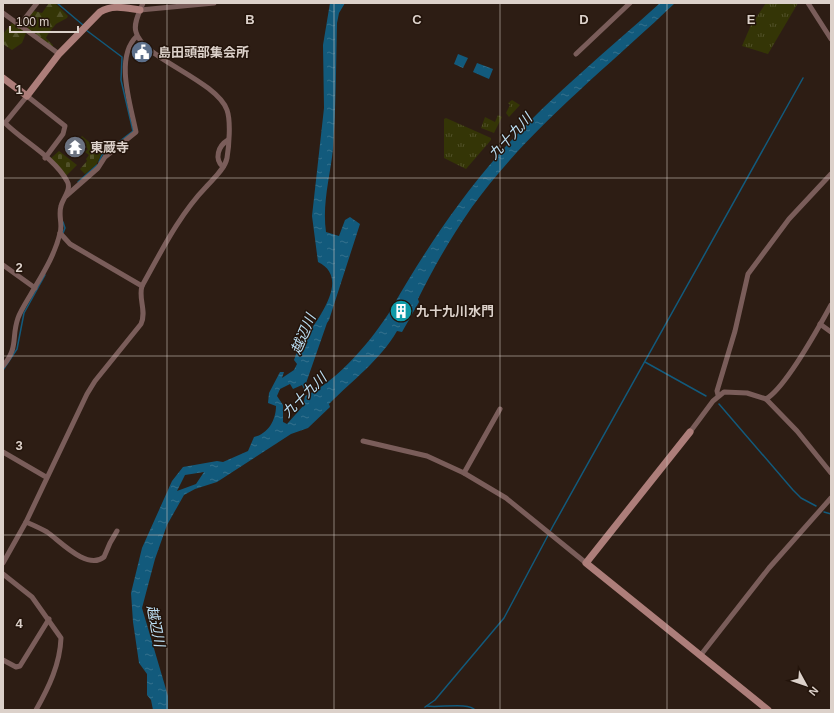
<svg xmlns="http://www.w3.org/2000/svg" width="834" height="713" font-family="Arial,'Noto Sans JP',sans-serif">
<defs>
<pattern id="grass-tufts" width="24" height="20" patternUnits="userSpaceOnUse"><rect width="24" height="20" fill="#343506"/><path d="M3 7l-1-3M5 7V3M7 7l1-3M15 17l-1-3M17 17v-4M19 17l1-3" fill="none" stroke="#515129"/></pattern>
<pattern id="forest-firs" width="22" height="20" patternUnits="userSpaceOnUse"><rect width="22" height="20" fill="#343506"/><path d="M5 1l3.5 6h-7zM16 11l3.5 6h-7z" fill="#515129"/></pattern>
<pattern id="cemetery-stones" width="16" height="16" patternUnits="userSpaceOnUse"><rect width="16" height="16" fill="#343506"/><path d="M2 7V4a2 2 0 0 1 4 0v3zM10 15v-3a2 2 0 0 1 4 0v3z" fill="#515129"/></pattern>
<pattern id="water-ripples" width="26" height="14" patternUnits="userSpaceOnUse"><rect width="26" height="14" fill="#125a7c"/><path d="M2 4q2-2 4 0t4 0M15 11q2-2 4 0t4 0" fill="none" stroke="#34718d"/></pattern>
</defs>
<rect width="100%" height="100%" fill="#2d1d14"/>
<g fill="url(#grass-tufts)">
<path d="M766,3H798L768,54L742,46L751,25Z"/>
<path d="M512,100L520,105L509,117L506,113L510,105L508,103Z"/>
<path d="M498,115L502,117L494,133L481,128L485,117L495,122Z"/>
<path d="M446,118L491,138V140L466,169L444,158V119Z"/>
</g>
<path fill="url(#forest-firs)" d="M49,3H55L68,16L67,18L56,24C53,28 48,33 46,38L53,45V48L26,33L22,43L12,50L3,44V34L12,23L16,25L34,11L42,13Z"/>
<g fill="url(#cemetery-stones)">
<path d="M82,136L102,153L96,165L85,174L80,169L87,161L86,159L89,155L85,152L88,149L78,140Z"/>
<path d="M59,151L77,165L66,176L50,159Z"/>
</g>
<g fill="url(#water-ripples)" fill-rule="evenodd">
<path d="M330,3H345L339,13L337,23C336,65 336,107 333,149C330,177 322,204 326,232L339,236L345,220L350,217L360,224L329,320L327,323L304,389L302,385L293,389L290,384L280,389L277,396L283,405V422L287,424L303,406L305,396C338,381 373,339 392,308L410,318L402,332L397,331C381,359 352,381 329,404L330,407L308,428L291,434L217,482L195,489L184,495L167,525L155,559L142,608L168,696V710H153L151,700L147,695V674L139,663L133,622L131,593L142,548L172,481L183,467L217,461L223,462L248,451L254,437C268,434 276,420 276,406L268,403L269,393L280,372H284L282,378L294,370L297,364L294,360L303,334L305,338C318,319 351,278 318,262L312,216L324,108L323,45ZM204,472L196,484L177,491L185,475Z"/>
<path d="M660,3H675C606,69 528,129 472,207C451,237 434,267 418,299L419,302L411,316L393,306C424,252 458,201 499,154C546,100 606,52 660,3Z"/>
<path d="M458,54L468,58L463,68L454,64Z"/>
<path d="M477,63L493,69L489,79L473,72Z"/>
</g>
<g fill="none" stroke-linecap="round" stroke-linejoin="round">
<g stroke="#125a7c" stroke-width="1.5">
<path d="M57,3L83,25"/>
<path d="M86,30L122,57L121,80L133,131L102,155L99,162"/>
<path d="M78,182L97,165"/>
<path d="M63,233L65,228L63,222"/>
<path d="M645,362L706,396"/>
<path d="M3,370L17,349L24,313L45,275"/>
<path d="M719,404L793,490L801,498L816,506"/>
<path d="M824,512L831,514"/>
<path d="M427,706C439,708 469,702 475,710"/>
<path d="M425,707L435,700L504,618L553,526L803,78"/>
</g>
<g stroke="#7a5d5a" stroke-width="5">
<path d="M808,3L831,39"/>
<path d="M140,10L214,3"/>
<path d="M3,13L59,54"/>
<path d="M19,26L37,3"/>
<path d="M576,54L630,3"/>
<path d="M223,167C214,159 218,146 228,140"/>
<path d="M66,196L98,168L105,157L136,132C131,106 114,57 137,36"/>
<path d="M60,233L70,244L142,286"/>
<path d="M3,265L35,288"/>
<path d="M820,324L831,332"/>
<path d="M3,366C19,347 11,338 18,318C21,310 27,301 31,294C42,275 55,255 60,233C63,224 58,216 61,206C63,198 72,189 67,181C54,157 24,142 5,123L27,96L65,126L63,134L45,158"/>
<path d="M718,395L717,391L735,331L748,274L789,219L831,174"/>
<path d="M766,399L797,431L831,473"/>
<path d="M690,432L713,401L724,392L747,393L766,399C785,388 819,327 831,305"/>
<path d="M363,441L427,456L464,473L506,498L586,563"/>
<path d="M3,452L46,477"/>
<path d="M464,473L500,409"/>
<path d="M26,522C33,525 40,528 47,532C59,540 87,571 104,557L110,543L117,531"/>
<path d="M3,563L26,522L87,394L95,381L141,324C147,311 138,299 142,286C161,252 179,215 206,187C213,179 225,169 227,158C229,146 231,121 227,110C216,80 142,58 136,32C133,23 140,11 143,3"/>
<path d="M3,574L32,597L61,638C60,664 49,687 36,710"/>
<path d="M700,656L769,568L831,498"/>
<path d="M3,660L16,667L20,666L49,619"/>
</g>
<g stroke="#ad7e7a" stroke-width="7">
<path d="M3,78L27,96L59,54L100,12C113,4 126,8 140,10"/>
<path d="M690,432L586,563L768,710"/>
</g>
</g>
<path fill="none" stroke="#dcd1ca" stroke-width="1" stroke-opacity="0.55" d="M167,3V710M334,3V710M500,3V710M667,3V710M3,178H831M3,356H831M3,535H831"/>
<defs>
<g id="civic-disc" transform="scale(1.15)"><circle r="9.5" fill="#5c6f8a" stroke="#23140b"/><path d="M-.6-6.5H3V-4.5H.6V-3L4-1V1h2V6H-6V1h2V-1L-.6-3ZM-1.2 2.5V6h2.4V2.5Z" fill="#fff"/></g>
<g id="temple-disc" transform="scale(1.15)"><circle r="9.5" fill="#6b7280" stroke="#23140b"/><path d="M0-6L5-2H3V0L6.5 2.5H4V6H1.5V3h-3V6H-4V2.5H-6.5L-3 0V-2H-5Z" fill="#fff"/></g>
<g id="building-disc" transform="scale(1.15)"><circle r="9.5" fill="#0f9aa8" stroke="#23140b"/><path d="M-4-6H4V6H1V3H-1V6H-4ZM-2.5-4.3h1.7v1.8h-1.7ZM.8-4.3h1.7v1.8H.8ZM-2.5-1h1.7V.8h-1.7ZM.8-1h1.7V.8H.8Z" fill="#fff"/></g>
</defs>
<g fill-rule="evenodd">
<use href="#civic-disc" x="142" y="52"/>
<use href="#temple-disc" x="75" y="147"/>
<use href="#building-disc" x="401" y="311"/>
</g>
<g text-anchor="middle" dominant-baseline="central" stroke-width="3" stroke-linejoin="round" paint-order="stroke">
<g font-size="13" font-weight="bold" fill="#dcd1ca" stroke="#23140b" text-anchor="start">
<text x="158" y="52">島田頭部集会所</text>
<text x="90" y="147">東蔵寺</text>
<text x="416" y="311">九十九川水門</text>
</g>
<g font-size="14" font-style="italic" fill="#bde0f5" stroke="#23140b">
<text transform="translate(510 136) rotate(-47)">九十九川</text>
<text transform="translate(303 334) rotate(-67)">越辺川</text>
<text transform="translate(304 395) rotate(-45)">九十九川</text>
<text transform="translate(156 626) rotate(79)">越辺川</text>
</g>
</g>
<g font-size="13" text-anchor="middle" font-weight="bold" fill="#dcd1ca" stroke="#23140b" stroke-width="3" stroke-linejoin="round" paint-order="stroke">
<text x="250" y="24">B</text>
<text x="417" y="24">C</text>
<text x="584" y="24">D</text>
<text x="751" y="24">E</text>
<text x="19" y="94">1</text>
<text x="19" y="272">2</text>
<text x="19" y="450">3</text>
<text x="19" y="628">4</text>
</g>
<rect width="834" height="713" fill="none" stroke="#dcd1ca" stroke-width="8"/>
<g transform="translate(806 685) rotate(130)" stroke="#23140b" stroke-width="3" paint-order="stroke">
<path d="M0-3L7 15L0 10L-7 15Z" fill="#dcd1ca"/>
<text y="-6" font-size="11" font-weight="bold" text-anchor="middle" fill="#dcd1ca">N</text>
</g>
<path d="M10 26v6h68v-6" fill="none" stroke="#dcd1ca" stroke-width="2"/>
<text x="16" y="26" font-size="12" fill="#dcd1ca" stroke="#23140b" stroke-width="3" paint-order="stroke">100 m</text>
</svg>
